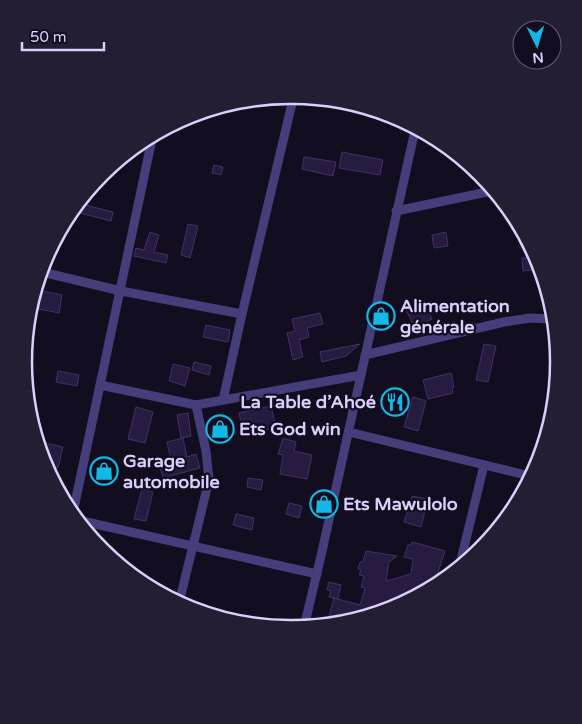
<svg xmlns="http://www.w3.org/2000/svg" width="582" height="724" font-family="'Varela Round',sans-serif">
<rect width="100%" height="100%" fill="#130e1f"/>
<g fill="#271c3f" stroke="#423069">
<path d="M342,152L383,160L380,175L339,168Z"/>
<path d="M304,157L336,162L333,176L302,169Z"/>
<path d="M214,165L223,167L221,175L212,173Z"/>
<path d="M81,204L113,212L111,221L76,212Z"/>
<path d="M188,224L198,226L190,258L181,255Z"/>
<path d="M150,232L159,235L154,252L168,255L166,263L134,256L136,248L144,250Z"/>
<path d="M446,232L448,246L434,248L432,235Z"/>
<path d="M536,257L540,269L523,271L522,258Z"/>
<path d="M38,290L62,295L59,313L34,308Z"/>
<path d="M424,303L432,319L415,328L407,312Z"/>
<path d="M320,313L323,324L307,328L309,337L299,340L303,357L293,360L287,333L295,331L292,319Z"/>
<path d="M206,325L230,330L228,342L203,337Z"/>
<path d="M360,344L346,356L322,362L320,352Z"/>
<path d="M484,344L496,346L488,382L476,380Z"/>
<path d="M194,362L211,366L209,375L192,370Z"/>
<path d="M173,364L190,368L185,386L169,381Z"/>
<path d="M58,371L79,375L77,386L56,382Z"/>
<path d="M451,373L454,387L452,388L453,393L428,399L423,380Z"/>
<path d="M413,397L426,401L418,431L404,427Z"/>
<path d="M271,406L276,428L243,435L239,413Z"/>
<path d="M136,407L153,412L145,443L128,439Z"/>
<path d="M188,413L191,436L181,438L177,415Z"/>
<path d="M183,438L187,457L196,454L200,468L163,478L159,464L171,461L167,442Z"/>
<path d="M283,438L296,442L294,451L312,455L307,479L280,474L283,455L278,454Z"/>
<path d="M46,443L63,447L58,468L44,464L43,458Z"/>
<path d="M248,478L263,480L261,490L247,487Z"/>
<path d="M142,489L153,492L146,521L134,519Z"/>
<path d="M412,496L428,499L421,527L404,522Z"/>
<path d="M289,503L302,506L299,518L286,514Z"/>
<path d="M236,514L254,518L252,530L233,525Z"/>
<path d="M412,542L445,551L435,581L393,609L344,619L329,616L334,598L360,605L365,588L361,587L364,576L359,575L361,570L358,569L360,562H363L366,551L397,556L389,562L386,581L411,574L413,559L404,557L408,545H411Z"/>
<path d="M329,582L341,585L338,599L329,597L331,591L327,590Z"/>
</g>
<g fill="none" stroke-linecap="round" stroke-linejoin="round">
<g stroke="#463d7b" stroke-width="9">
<path d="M396,211L492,191"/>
<path d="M42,272L121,291L242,314"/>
<path d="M365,355L504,322L530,318L550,319"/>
<path d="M100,385L196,405L361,375"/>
<path d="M223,400L242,314L294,95"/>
<path d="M349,432L530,476"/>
<path d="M74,508L152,139"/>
<path d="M82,521L317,574"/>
<path d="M460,564L484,465"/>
<path d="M179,603L209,480L206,451L196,405"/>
<path d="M304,627L321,556L415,130"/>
</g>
</g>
<defs>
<g id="shop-ring" transform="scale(1.4375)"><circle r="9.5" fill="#130e1f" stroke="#12b9e6" stroke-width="1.5"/><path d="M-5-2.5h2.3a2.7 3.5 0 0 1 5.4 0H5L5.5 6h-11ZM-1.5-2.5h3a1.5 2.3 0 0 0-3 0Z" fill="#12b9e6"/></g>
<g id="restaurant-ring" transform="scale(1.4375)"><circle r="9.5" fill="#130e1f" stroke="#12b9e6" stroke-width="1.5"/><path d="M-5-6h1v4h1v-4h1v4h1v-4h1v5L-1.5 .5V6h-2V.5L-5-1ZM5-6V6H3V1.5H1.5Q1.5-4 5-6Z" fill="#12b9e6"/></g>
</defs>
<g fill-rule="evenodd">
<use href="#shop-ring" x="381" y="316"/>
<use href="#restaurant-ring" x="395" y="402"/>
<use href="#shop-ring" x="220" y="429"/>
<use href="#shop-ring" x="104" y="471"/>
<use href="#shop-ring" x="324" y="504"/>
</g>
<g text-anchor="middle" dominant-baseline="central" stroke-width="4.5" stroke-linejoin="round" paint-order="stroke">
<g font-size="18" font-weight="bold" fill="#dad0fb" stroke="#130e1f" text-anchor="start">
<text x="400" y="306">Alimentation<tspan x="400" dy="21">générale</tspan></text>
<text x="376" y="402" text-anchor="end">La Table d’Ahoé</text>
<text x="239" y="429">Ets God win</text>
<text x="123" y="461">Garage<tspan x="123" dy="21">automobile</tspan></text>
<text x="343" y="504">Ets Mawulolo</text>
</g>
</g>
<path d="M0 0H582V724H0ZM290 104H292A258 258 0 0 1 550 362V362A258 258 0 0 1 292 620H290A258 258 0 0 1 32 362V362A258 258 0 0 1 290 104Z" fill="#231e31" fill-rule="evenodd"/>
<path fill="none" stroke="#dad0fb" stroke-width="2.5" d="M290 104H292A258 258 0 0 1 550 362V362A258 258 0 0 1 292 620H290A258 258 0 0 1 32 362V362A258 258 0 0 1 290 104Z"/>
<g transform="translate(537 45) rotate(175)"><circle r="24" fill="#130e1f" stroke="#635c77"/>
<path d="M0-4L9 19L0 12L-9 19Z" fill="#12b9e6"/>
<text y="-8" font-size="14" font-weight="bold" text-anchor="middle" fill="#dad0fb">N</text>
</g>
<path d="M22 42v8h82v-8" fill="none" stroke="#dad0fb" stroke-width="2.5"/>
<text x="30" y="42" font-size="15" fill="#dad0fb" stroke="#130e1f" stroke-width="4" paint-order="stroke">50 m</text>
</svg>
